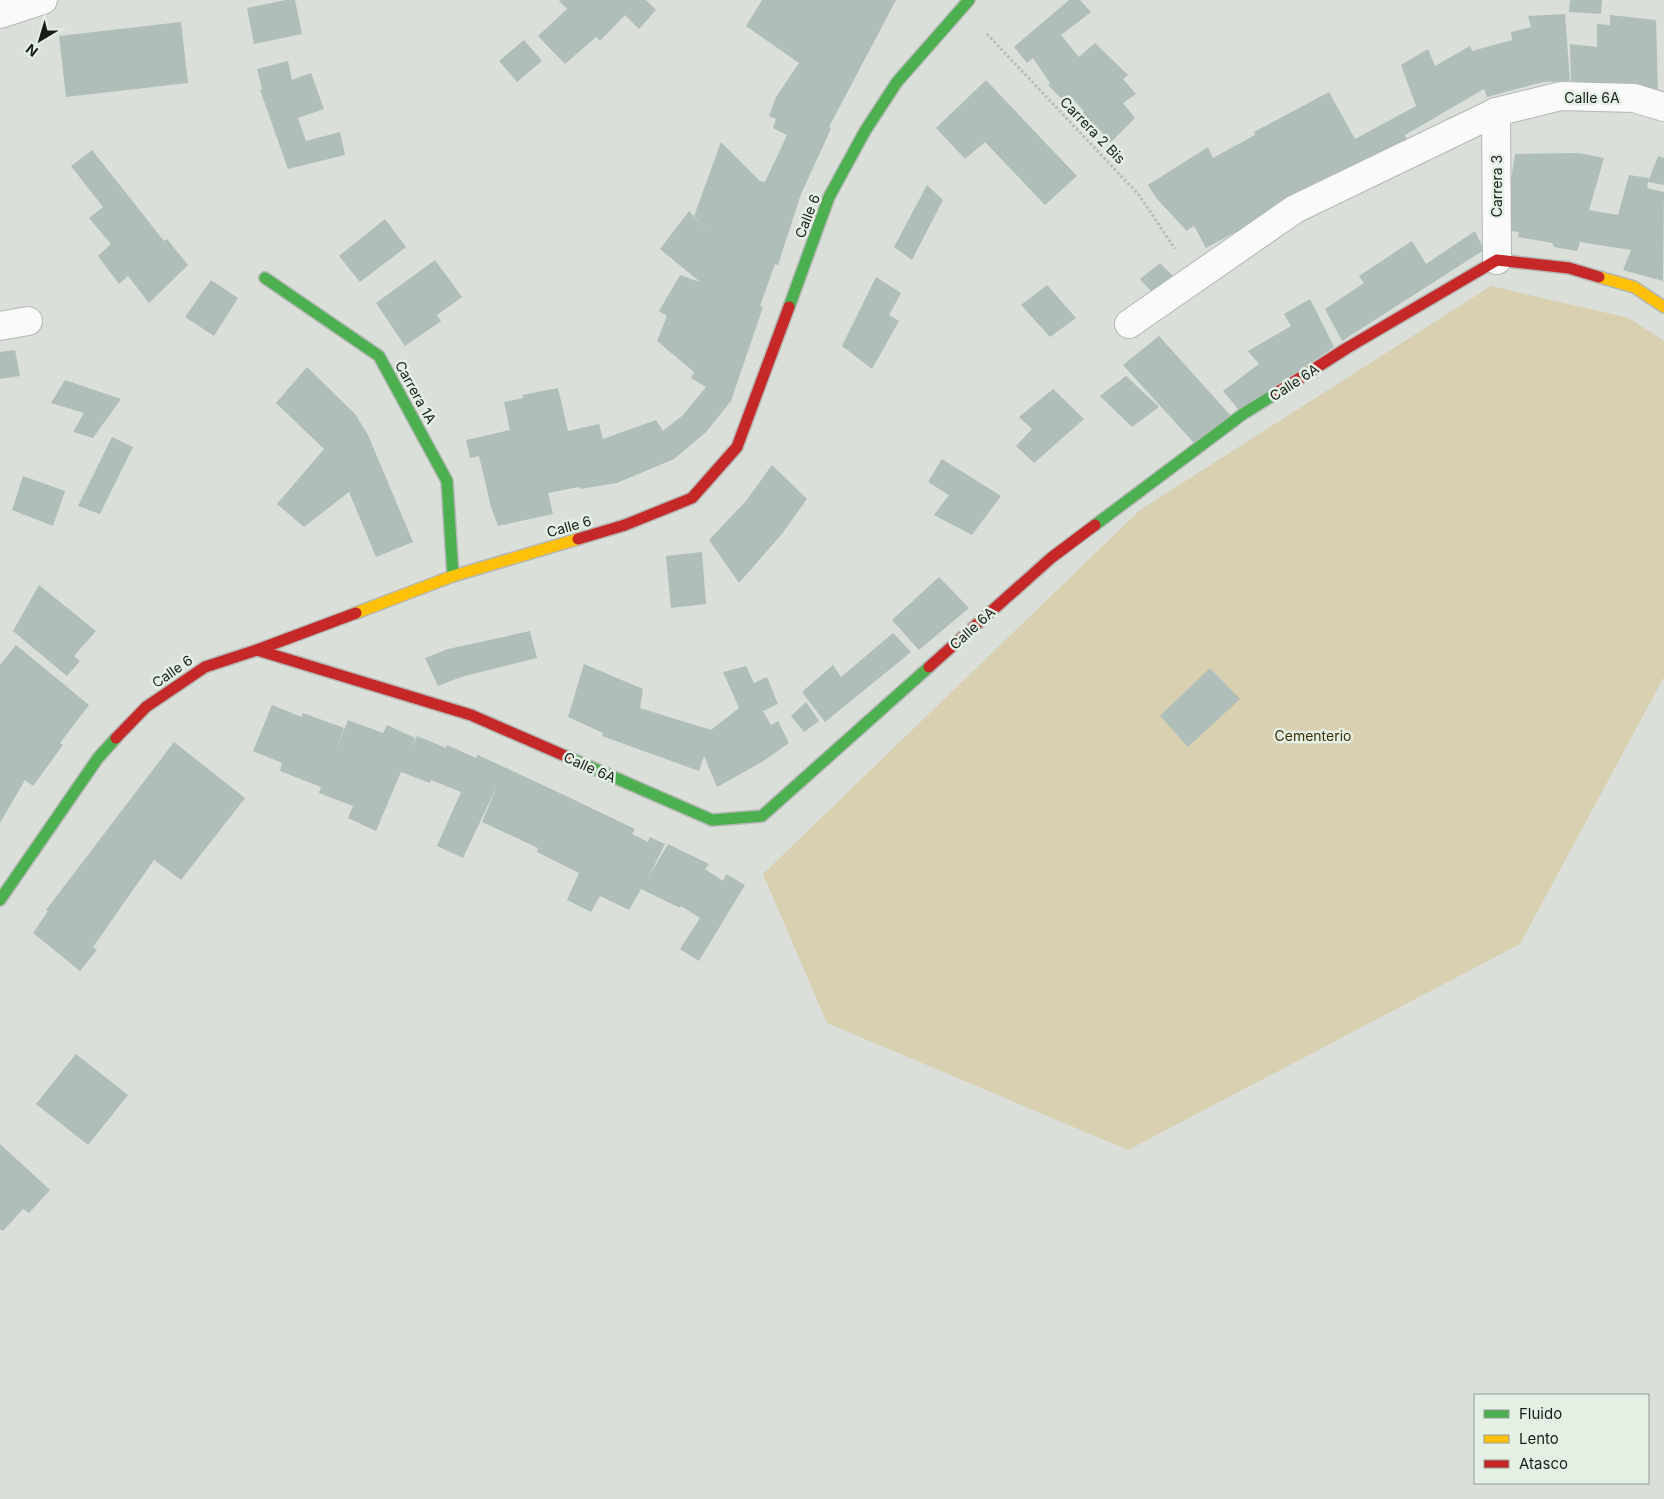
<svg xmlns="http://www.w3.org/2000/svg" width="1664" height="1499" font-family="Inter,sans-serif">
<rect width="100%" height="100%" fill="#dadfda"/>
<path fill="#d9d0b1" d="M1491,286L1629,318L1664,341V677L1520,944L1128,1150L827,1023L763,874L1140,510Z"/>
<g fill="#afbeb8">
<path d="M286,0H295L302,34L254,44L247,8Z"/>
<path d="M560,0H646L656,10L639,29L625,15L600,41L596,37L565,64L538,36L567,9L559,1Z"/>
<path d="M762,0H896L829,127L831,128L825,142L801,194L778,265L775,264L760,306L763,307L731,401L706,432L674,459L617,483L580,489L579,487L548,493L553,514L498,526L491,507L479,456L470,458L466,440L510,430L504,402L523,398L522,395L558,388L568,431L599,424L603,439L656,420L663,431L683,415L706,387L691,378L694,372L657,341L667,316L659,311L680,275L700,282L660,249L689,211L712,237L694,216L721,142L760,181L765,182L787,135L773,128L776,119L769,116L776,97L799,63L746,26Z"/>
<path d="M1069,0H1080L1091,12L1061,35L1079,57L1095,43L1128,75L1123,79L1136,94L1123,103L1135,118L1110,143L1100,130L1095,133L1078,115L1084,111L1069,95L1063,100L1048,85L1050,83L1033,58L1027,63L1014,47Z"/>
<path d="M1570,0H1602L1601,14L1569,12Z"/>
<path d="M1565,14L1570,81L1543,82L1487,97L1484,89L1405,135L1407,140L1206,248L1194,226L1186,231L1185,229L1157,199L1148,185L1208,147L1213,158L1255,135L1254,132L1329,92L1355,139L1416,106L1401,65L1428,49L1435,66L1470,46L1472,51L1512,40L1511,32L1531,27L1528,16Z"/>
<path d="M1610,15L1656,20L1658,93L1571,81L1570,44L1597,47V24L1610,25Z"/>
<path d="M181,22L188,83L66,97L59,36Z"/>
<path d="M524,40L542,61L517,82L499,61Z"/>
<path d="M288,61L292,80L311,73L324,109L298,118L306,141L340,132L345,155L288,169L260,90L262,89L257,69Z"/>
<path d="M986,80L1077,176L1045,205L985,142L965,159L936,128Z"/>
<path d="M92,150L164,241L167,239L188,265L149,303L128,276L119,284L98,256L111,244L89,218L103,207L71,166Z"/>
<path d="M1579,153L1604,158L1589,210L1618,215L1629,175L1649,178L1647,188L1664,192L1663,281L1623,270L1631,250L1580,242L1577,251L1554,247L1552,243L1518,237L1519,232L1503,230L1515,154Z"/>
<path d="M1658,156L1664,158V185L1648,182Z"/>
<path d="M927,185L943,200L912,260L894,247Z"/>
<path d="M385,219L406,247L360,282L339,256Z"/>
<path d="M1475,231L1484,250L1342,341L1325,309L1364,283L1359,276L1412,241L1426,264Z"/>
<path d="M435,260L462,297L437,315L441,321L405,346L376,303Z"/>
<path d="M1160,263L1176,279L1156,297L1140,279Z"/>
<path d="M876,277L901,293L889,315L899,321L872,369L842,346Z"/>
<path d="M211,280L238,298L214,336L185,317Z"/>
<path d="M1047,285L1076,318L1050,337L1021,305Z"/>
<path d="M1310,299L1334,347L1239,410L1223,391L1259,364L1248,351L1291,326L1284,314Z"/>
<path d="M1159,336L1231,416L1195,444L1123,365Z"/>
<path d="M15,350L20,376L0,379V352Z"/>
<path d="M307,367L355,414L368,435L413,542L376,557L349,492L304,527L277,504L324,449L276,403Z"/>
<path d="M1126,376L1159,407L1132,427L1100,396Z"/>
<path d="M65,380L121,399L93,438L73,432L84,413L51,403Z"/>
<path d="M1053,389L1084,419L1034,463L1016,446L1032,429L1019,417Z"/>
<path d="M112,437L133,447L100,514L78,506Z"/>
<path d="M942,459L1001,496L972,535L934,515L949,495L928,482Z"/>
<path d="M772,465L807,499L781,535L739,583L709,540L746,501Z"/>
<path d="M23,476L65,491L53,526L12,510Z"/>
<path d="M702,552L706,604L671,608L666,556Z"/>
<path d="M939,577L969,608L919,650L892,620Z"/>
<path d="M39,585L96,631L74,656L80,661L67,676L13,631Z"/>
<path d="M530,631L537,658L461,677L438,686L425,658L448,649Z"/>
<path d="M893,633L911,652L825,722L802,692L833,665L841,677Z"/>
<path d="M16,645L89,705L60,743L63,745L33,786L25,780L0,823V665Z"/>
<path d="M584,664L643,689L640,708L711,730L739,708L723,672L746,666L754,683L767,677L778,704L763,711L771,725L778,721L789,743L762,762L717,787L704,756L699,771L602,736L603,733L568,717Z"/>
<path d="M1210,668L1240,699L1188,747L1160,716Z"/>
<path d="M806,702L819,721L804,732L791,716Z"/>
<path d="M272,705L302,717L303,713L344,728L334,754L348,720L383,733L387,725L415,738L412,747L417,736L446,748L447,745L476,758L478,755L562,794L635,829L632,834L648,842L650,837L665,844L648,878L668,844L709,864L705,869L723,881L726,874L745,885L699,961L680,949L700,918L681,906L680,908L641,889L629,910L600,896L591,912L567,900L579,873L537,852L538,848L482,822L498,784L463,858L437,846L461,792L431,780L430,783L401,772L376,831L348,818L353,806L319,793L321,787L280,771L282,763L253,751Z"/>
<path d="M174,742L245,798L181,880L154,860L93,947L97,950L80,971L33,933L48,911L46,910Z"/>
<path d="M76,1054L128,1095L88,1145L36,1104Z"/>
<path d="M0,1144L50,1190L29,1213L23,1209L3,1231L0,1229Z"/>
</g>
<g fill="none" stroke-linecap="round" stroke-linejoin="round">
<g stroke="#b4b7b4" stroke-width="30">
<g id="street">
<path d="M0,14L43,0"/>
<path d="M1496,112L1497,260"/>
<path d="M1129,324L1295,209L1496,112L1561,96L1634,98L1664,107"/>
<path d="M0,326L28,321"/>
</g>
</g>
<g stroke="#b4b7b4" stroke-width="14">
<g id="fast">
<path d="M265,278L379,356L447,481L453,576"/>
<path d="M789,307L829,197L865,131L897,82L969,0"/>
<path d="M1095,525L1243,414L1275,394"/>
<path d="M570,758L712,820L762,816L929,667"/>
<path d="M0,900L98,758L116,738"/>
</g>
</g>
<g stroke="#b4b7b4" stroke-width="14">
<g id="slow">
<path d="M1599,277L1634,287L1664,307"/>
<path d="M356,613L453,576L578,539"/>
</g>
</g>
<g stroke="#b4b7b4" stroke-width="14">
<g id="jam">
<path d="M1275,394L1347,348L1497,260L1569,268L1599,277"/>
<path d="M578,539L625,525L692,498L737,447L789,307"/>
<path d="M257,650L471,715L570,758"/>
<path d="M929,667L1051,558L1095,525"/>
<path d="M116,738L146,707L205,667L257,650L356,613"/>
</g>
</g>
<path stroke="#babcba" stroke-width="3" stroke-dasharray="2.5 2.5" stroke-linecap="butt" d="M987,34L1139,195L1175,249"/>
<use href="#street" stroke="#f9faf9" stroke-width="28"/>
<use href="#fast" stroke="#4caf50" stroke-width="11"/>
<use href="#slow" stroke="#ffc107" stroke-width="11"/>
<use href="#jam" stroke="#c62828" stroke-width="11"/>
</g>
<g text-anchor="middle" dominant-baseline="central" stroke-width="5" stroke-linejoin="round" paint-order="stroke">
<g font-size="14" fill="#1a1e1a" stroke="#e4f0e4">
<text x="1592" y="97">Calle 6A</text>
<text transform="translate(1093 130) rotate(46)">Carrera 2 Bis</text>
<text transform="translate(1496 186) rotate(-90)">Carrera 3</text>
<text transform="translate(807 216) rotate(-69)">Calle 6</text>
<text transform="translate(1294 382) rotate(-33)">Calle 6A</text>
<text transform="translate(416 392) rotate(61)">Carrera 1A</text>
<text transform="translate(569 526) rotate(-16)">Calle 6</text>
<text transform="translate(972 628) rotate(-42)">Calle 6A</text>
<text transform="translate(172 671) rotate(-35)">Calle 6</text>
<text transform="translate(590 767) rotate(24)">Calle 6A</text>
</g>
<g font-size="14" fill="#3c2d02" stroke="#e4f0e4">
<text x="1313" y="735">Cementerio</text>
</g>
</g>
<rect x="1474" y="1394" width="175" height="90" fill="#e4f0e4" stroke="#939c93"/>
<rect x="1484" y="1410" width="25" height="8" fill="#4caf50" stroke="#939c93"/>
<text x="1519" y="1419" font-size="15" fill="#1a1e1a">Fluido</text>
<rect x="1484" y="1435" width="25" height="8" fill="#ffc107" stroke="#939c93"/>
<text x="1519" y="1444" font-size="15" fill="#1a1e1a">Lento</text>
<rect x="1484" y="1460" width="25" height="8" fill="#c62828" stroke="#939c93"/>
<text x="1519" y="1469" font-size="15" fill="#1a1e1a">Atasco</text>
<g transform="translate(40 40) rotate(218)" stroke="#e4f0e4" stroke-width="4" paint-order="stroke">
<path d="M0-4L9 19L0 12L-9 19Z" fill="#1a1e1a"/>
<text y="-8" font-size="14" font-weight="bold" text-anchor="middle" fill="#1a1e1a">N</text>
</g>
</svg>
